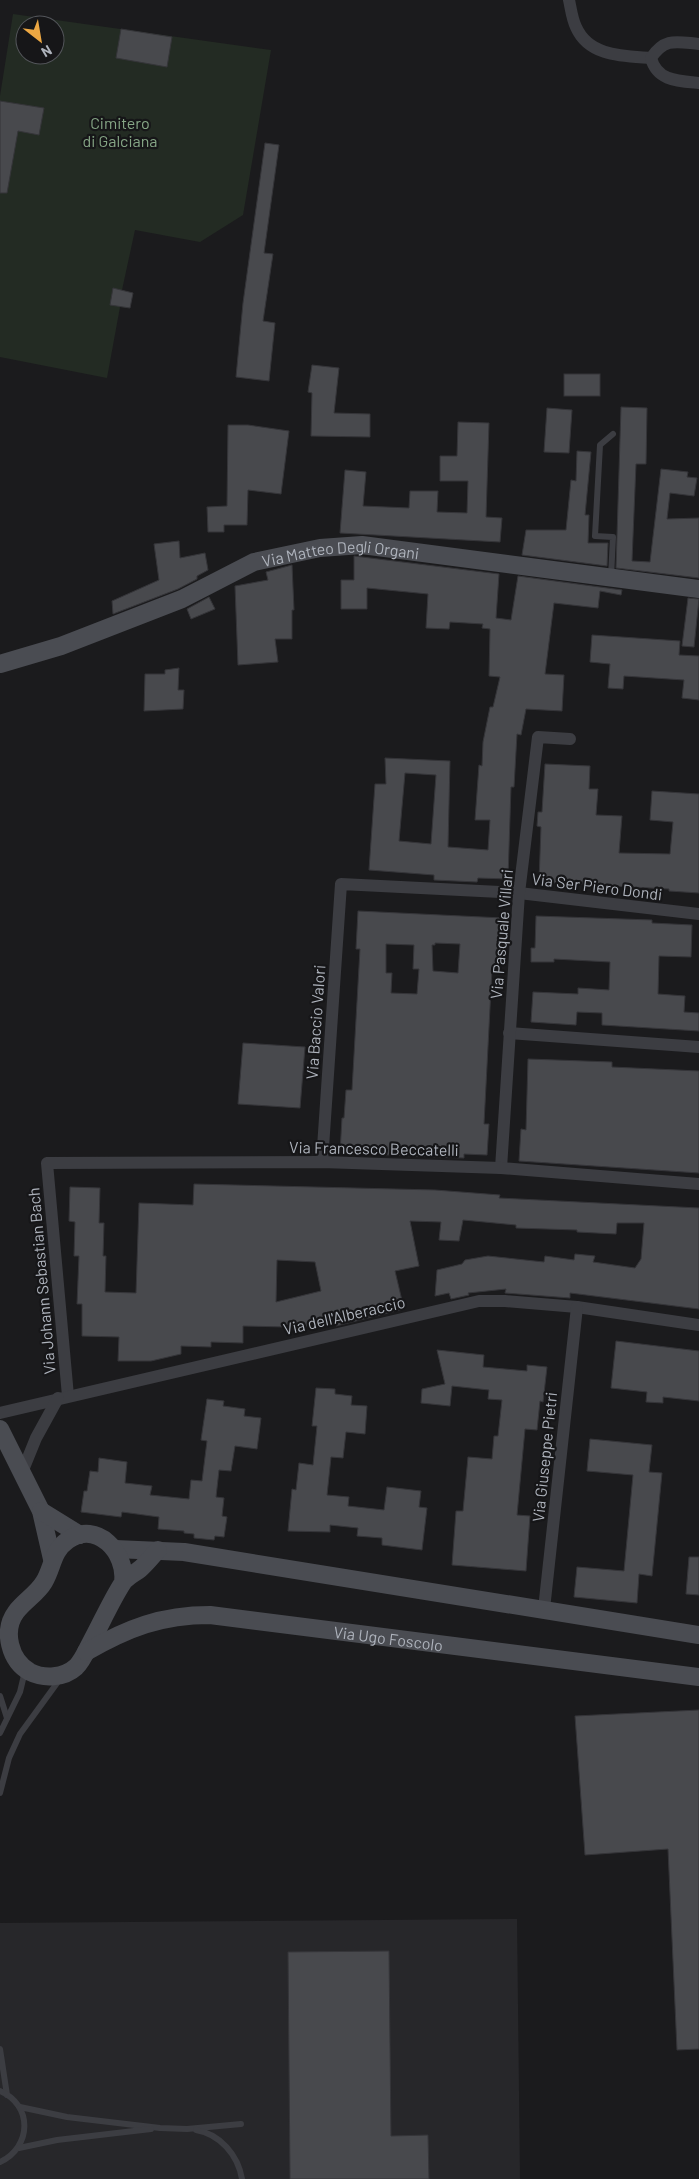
<svg xmlns="http://www.w3.org/2000/svg" width="699" height="2179" font-family="Barlow,sans-serif">
<rect width="100%" height="100%" fill="#1b1b1d"/>
<path fill="#27272a" d="M517,1919L520,2179H0V1923Z"/>
<path fill="#232b23" fill-rule="evenodd" d="M13,14L271,50L243,215L200,242L135,230L122,290L133,293L130,308L120,307L107,378L0,357V96ZM25,25H55V55H25Z"/>
<g fill="#48494d" stroke="#353539" fill-rule="evenodd">
<path d="M121,29L172,37L167,67L116,58Z"/>
<path d="M0,101L44,108L39,135L18,131L7,193H0Z"/>
<path d="M265,143L279,145L264,253L273,254L263,321L275,323L269,381L236,377L243,303Z"/>
<path d="M113,288L133,293L130,308L110,305Z"/>
<path d="M312,365L339,368L334,413L370,414V437L311,436L312,393L308,392Z"/>
<rect x="564" y="374" width="36" height="22"/>
<path d="M621,407L647,408L646,464H636L632,561L650,562L661,469L688,472L687,477L697,478L694,496L670,493L667,519L699,518V578L616,568Z"/>
<path d="M547,408L572,410L569,453L544,452Z"/>
<path d="M458,422L489,423L486,517L502,518L500,542L340,533L345,470L366,472L363,506L409,508L410,491H438L437,512L467,513L468,481H440V456H457Z"/>
<path d="M228,425H248L289,431L281,494L248,490L247,525H224V532H208L207,507L227,506Z"/>
<path d="M577,451L591,452L585,515H589L588,543H608L607,566L522,555L526,530H566L571,480L576,481Z"/>
<path d="M179,541L180,558L205,553L208,570L197,576V579L178,589L113,614L112,601L159,580L154,544Z"/>
<path d="M354,556L499,574L496,618L511,620L518,576L622,590L621,595L600,591L598,608L554,603L545,674L564,675L562,711L526,709L521,735L517,734L514,787H511L508,879L478,878L477,882L434,880V875L369,870L375,784H386L385,758L450,761L448,847L488,850L490,820H475L479,765L482,766L483,742L490,707H493L500,677L489,676L490,629L482,628L483,624L450,622L449,629L426,628L428,594L367,588V609H341V580H354ZM405,773L436,775L431,844L399,841Z"/>
<path d="M292,565L294,610H292V639H275L278,662L238,665L235,586L268,580L266,572Z"/>
<path d="M209,597L215,609L191,619L187,609Z"/>
<path d="M688,598L699,599L694,647L682,646Z"/>
<path d="M592,635L680,641L679,655L699,656V700L682,698L684,680L624,676L623,689L608,688L610,664L590,662Z"/>
<path d="M179,668L178,690H184L183,709L144,711L145,674H165V670Z"/>
<path d="M545,764L590,766L589,789H598L596,815L622,816L619,853L670,854L673,822L650,820L652,791L699,794V893L669,891V889L539,882L541,827L537,826L538,812H542Z"/>
<path d="M358,911L503,918L500,970L492,969L484,1124H489L487,1155L464,1154V1158L340,1153L342,1118H344L346,1090H352L360,949H356ZM435,943L460,944L458,973L433,971L432,945H435ZM386,944L414,945L413,969H419L417,994L391,993L392,973H386Z"/>
<path d="M536,916L652,920V923L692,925L691,957L659,956L658,994L685,996L684,1012L699,1013V1031L602,1025V1013L577,1012L576,1025L531,1022L533,992L578,994V988L609,990L610,962L554,959V962H531V948H535Z"/>
<path d="M243,1043L305,1047L300,1108L238,1104Z"/>
<path d="M528,1059L612,1062V1067L699,1071V1173L519,1161L521,1129L526,1130Z"/>
<path d="M194,1184L435,1190L500,1195L499,1198L699,1208V1309L570,1293V1298L505,1293L506,1289L468,1293L469,1295L451,1299L449,1293L435,1296L437,1270L462,1264L465,1260L488,1256L544,1262L545,1256L574,1260L575,1254L595,1256L593,1262L635,1268L641,1259L644,1223H617L616,1234L577,1232V1230L516,1228V1225L463,1220L459,1241L439,1240L441,1222L410,1221L419,1266L395,1271L404,1309L336,1326L335,1319L287,1331L286,1327L243,1326V1343L211,1342V1347L181,1346V1354L151,1361H118L119,1337L82,1336V1304H77L79,1256H74L75,1222L69,1221L70,1187L100,1188L99,1223H104L103,1256H106L105,1292L136,1293L139,1203L193,1205ZM277,1260L315,1262L321,1291L276,1302Z"/>
<path d="M616,1341L699,1351V1401L663,1397V1403L646,1402L647,1392L611,1388Z"/>
<path d="M437,1350L484,1355L483,1367L527,1371V1365L547,1367L543,1402L540,1401L537,1430L525,1429L517,1515L530,1516L526,1571L452,1565L456,1511H463L468,1457L492,1459L494,1436H498L502,1400L488,1399L489,1390L452,1386L450,1406L421,1403L422,1389L445,1384Z"/>
<path d="M316,1388L335,1389V1394L352,1396L351,1405L367,1406L365,1434L346,1432L343,1458L331,1457L327,1495L349,1497L348,1506L384,1510L387,1487L421,1491L419,1507L427,1508L422,1550L382,1545V1538L357,1536L358,1528L330,1525V1532L288,1531L292,1489L296,1490L299,1463L313,1465L317,1426H312Z"/>
<path d="M207,1399L224,1401L223,1406L245,1409L244,1416L261,1418L257,1449L235,1446L231,1471L219,1470L216,1497L224,1498L222,1516L227,1517L224,1537L215,1536L214,1540L194,1538V1534L184,1533V1531L158,1529L159,1517L122,1512L121,1517L81,1512L84,1491H87L90,1471L98,1472L99,1458L127,1462L125,1483L152,1486L150,1495L189,1499L191,1480L202,1481L207,1441L201,1440Z"/>
<path d="M590,1439L652,1445L649,1472L662,1473L652,1576L639,1574L637,1603L574,1597L577,1567L624,1571L633,1475L587,1471Z"/>
<path d="M689,1557H699V1595L686,1594Z"/>
<path d="M699,1710V2049L677,2050L668,1849L585,1855L575,1716Z"/>
<path d="M389,1951L391,2136L428,2135L429,2179H290L288,1952Z"/>
</g>
<g fill="none" stroke-linecap="round" stroke-linejoin="round">
<g stroke="#3c3d42" stroke-width="6">
<path d="M611,577L613,537L595,536L600,445L613,434"/>
<path d="M0,1696L7,1718"/>
<path d="M0,1733L20,1692L25,1671"/>
<path d="M0,1793L9,1758L20,1734L60,1679"/>
<path d="M0,2049L7,2095"/>
<path d="M0,2091C33,2105 32,2147 0,2162"/>
<path d="M20,2107L67,2117L160,2128L187,2129L241,2124"/>
<path d="M196,2130C220,2134 238,2155 242,2179"/>
<path d="M19,2148L57,2140L151,2129"/>
</g>
<g stroke="#3c3d42" stroke-width="12">
<path d="M569,0C571,9 572,19 576,27C589,57 624,56 651,58"/>
<path d="M699,44C677,42 665,37 651,58C657,81 678,81 699,83"/>
<path d="M509,1033L699,1047"/>
<path d="M322,1162L341,884L519,893L699,914"/>
<path d="M501,1168L519,893L538,737L570,739"/>
<path d="M68,1396L47,1163L322,1162L501,1168L699,1184"/>
<path d="M0,1413L479,1301H505L577,1307L699,1325"/>
<path d="M21,1475L36,1438L58,1398"/>
<path d="M544,1609L577,1307"/>
</g>
<g stroke="#4a4c52" stroke-width="18">
<path id="s1" d="M0,664L61,646L182,599L254,562L320,548L362,545L699,589"/>
<path d="M0,1429L41,1511L52,1559"/>
<path d="M41,1511L80,1535"/>
<path d="M115,1549L184,1552L699,1635"/>
<path d="M123,1582C127,1553 97,1520 68,1540C52,1551 53,1567 44,1582C37,1594 24,1601 16,1612C2,1631 10,1661 30,1672C44,1679 64,1678 76,1667C82,1661 86,1652 90,1644C101,1624 110,1603 122,1584C126,1577 134,1574 140,1569C146,1564 152,1556 158,1550"/>
<path id="s2" d="M86,1652C128,1628 161,1615 210,1615L699,1677"/>
</g>
</g>
<g text-anchor="middle" dominant-baseline="central" stroke-width="4.5" stroke-linejoin="round" paint-order="stroke">
<g font-size="16" fill="#86a686" stroke="#161618">
<text x="120" y="122">Cimitero<tspan x="120" dy="18">di Galciana</tspan></text>
</g>
<g font-size="16" fill="#aeb3bc" stroke="#161618">
<text stroke="none"><textPath href="#s1" startOffset="362">Via Matteo Degli Organi</textPath></text>
<text transform="translate(597 886) rotate(7)">Via Ser Piero Dondi</text>
<text transform="translate(501 934) rotate(-85)">Via Pasquale Villari</text>
<text transform="translate(315 1022) rotate(-86)">Via Baccio Valori</text>
<text transform="translate(374 1148) rotate(1)">Via Francesco Beccatelli</text>
<text transform="translate(41 1281) rotate(-95)">Via Johann Sebastian Bach</text>
<text transform="translate(344 1315) rotate(-13)">Via dell'Alberaccio</text>
<text transform="translate(544 1457) rotate(-84)">Via Giuseppe Pietri</text>
<text stroke="none"><textPath href="#s2" startOffset="311">Via Ugo Foscolo</textPath></text>
</g>
</g>
<g transform="translate(40 40) rotate(149)"><circle r="24" fill="#161618" stroke="#53555a"/>
<path d="M0-4L9 19L0 12L-9 19Z" fill="#eda843"/>
<text y="-8" font-size="14" font-weight="bold" text-anchor="middle" fill="#aeb3bc">N</text>
</g>
</svg>
